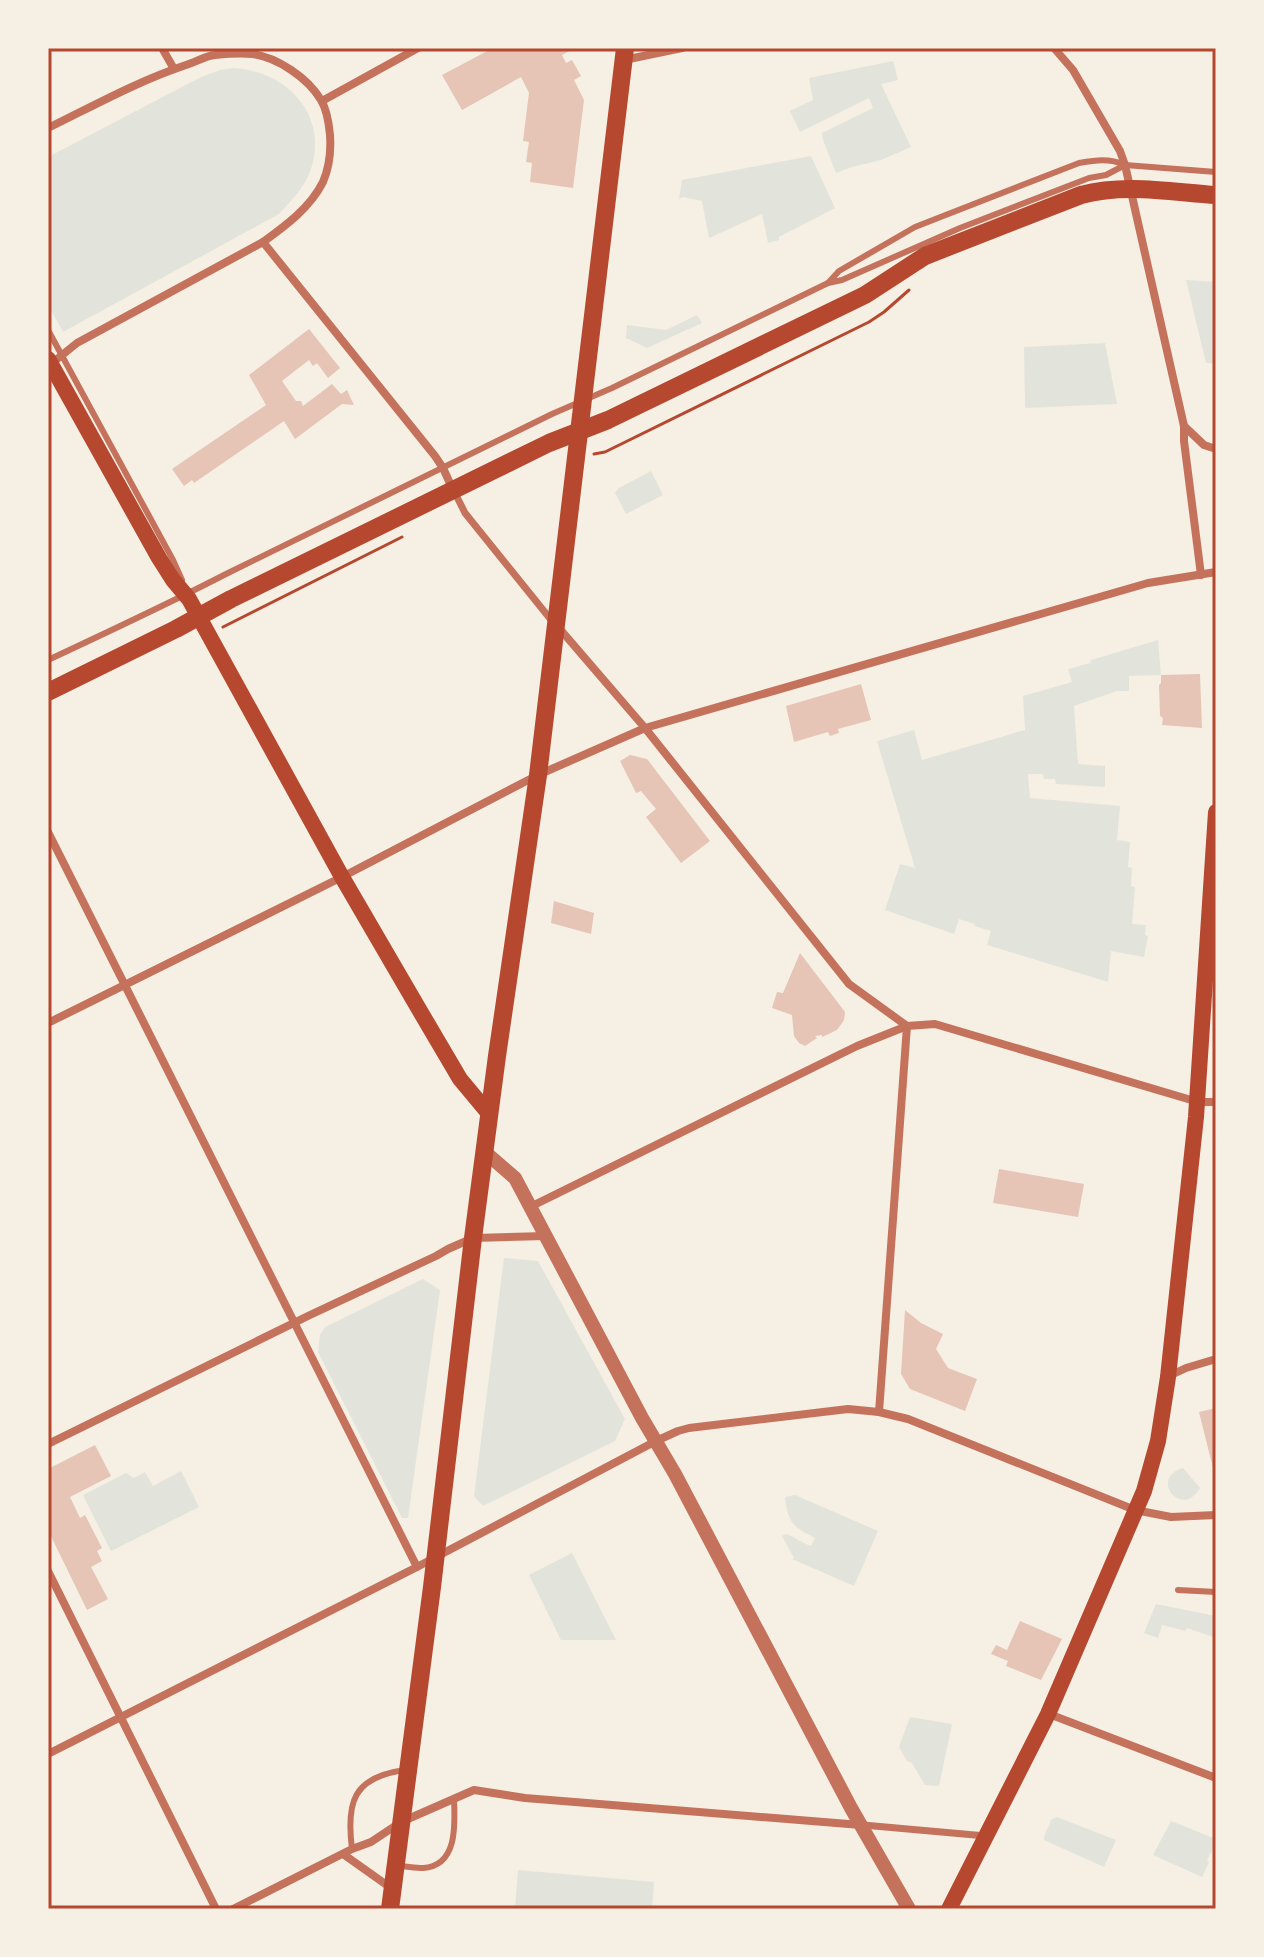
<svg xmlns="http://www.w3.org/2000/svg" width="1264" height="1957" font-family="'Space Grotesk',sans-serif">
<rect width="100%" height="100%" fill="#f6efe4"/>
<g fill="#e2e4dc">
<path d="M893,61L898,80L881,84L911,147L881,160L852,167L836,173L823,140L822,133L873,108L869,98L800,132L790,111L813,100L809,78Z"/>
<path d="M234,68C286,71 329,114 311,169C305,187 292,200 279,214L63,332L48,305V157L201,77L220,70Z"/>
<path d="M811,156L835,208L779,237V240L768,243L762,214L709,238L702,201L683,197L679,199L682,180Z"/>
<path d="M1186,280L1216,282V364L1206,363Z"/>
<path d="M697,315L702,323L647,348L626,338L627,325L666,330Z"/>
<path d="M1105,343L1117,404L1025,408L1024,347Z"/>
<path d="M651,471L663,495L626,514L615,493L619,488Z"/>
<path d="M1158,640L1161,675L1129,676V691H1117L1074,706L1078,764L1105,766V787L1056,784L1055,779H1044L1043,774H1028L1030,798L1120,806L1117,840L1130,842L1128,867L1132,868L1131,886L1135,887L1132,924L1146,925L1145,935L1148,936L1144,957L1111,951L1108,982L987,945L991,931L974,926L975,924L959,919L954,934L885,910L900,864L915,868L877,741L914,730L922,760L1025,730L1023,696L1072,682L1068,669L1090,663L1091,660Z"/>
<path d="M504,1258L538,1261L625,1419L615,1441L483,1506L474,1496Z"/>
<path d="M423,1279L440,1290L408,1518H402L318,1352L320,1335L325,1327Z"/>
<path d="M1183,1468L1200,1488C1182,1520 1148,1478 1183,1468Z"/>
<path d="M181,1471L199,1507L111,1551L83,1495L126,1473L134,1478L145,1472L153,1486Z"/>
<path d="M795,1495L878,1531L854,1586L792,1559L794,1558L782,1536L786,1534C794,1536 802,1543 811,1546L815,1538C793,1527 788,1523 785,1497Z"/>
<path d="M572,1553L616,1640H561L529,1575Z"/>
<path d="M1156,1604L1216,1616V1638L1187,1628L1185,1631L1162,1625L1158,1638L1144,1633Z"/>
<path d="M910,1717L952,1724L939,1786L925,1785L912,1763L907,1761L899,1747Z"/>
<path d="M1057,1817L1116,1840L1104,1867L1044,1840V1837L1051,1820Z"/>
<path d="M1171,1821L1216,1839V1852L1212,1851L1207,1860L1209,1862L1202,1877L1153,1855Z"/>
<path d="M518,1870L654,1882L652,1909H515Z"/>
</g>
<g fill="#e6c5b7">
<path d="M493,48H506L508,51L511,48H575L562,55L566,63L572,60L581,76L574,80L584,100L573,188L530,182L532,163L526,162L529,142L523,141L529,93L521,77L462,110L442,75Z"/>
<path d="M309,329L340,368L328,378L317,363L313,366L309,360L282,381L296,401H301L303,406L332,384L341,394L347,390L354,405L342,404L295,439L284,421L194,483L192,480L184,486L172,469L266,405L249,375Z"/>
<path d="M1200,674L1202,728L1162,725L1163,718L1160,716L1159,685L1161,683V675Z"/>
<path d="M861,684L871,720L838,729L839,733L830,736L828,732L794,742L786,706Z"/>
<path d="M630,755L647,759L710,841L681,863L646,817L656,809L641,791L636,793L620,761Z"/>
<path d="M554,901L594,913L591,934L551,923Z"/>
<path d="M800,953L845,1012L844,1020L837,1030L822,1037V1035L815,1036L817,1038L805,1046L799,1043L794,1036L792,1015L772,1008L777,992L783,993Z"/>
<path d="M999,1169L1084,1184L1078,1217L993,1203Z"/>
<path d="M905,1310L921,1323L943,1334L936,1349L948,1368L977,1379L965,1411L910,1389L901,1374Z"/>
<path d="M1216,1408V1476H1215L1199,1412Z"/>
<path d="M95,1445L111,1476L70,1497L80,1518L85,1515L102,1548L97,1551L102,1561L91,1567L108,1599L87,1610L48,1530V1469Z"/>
<path d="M1020,1621L1062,1639L1041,1680L1006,1666L1008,1661L991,1654L996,1645L1007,1650Z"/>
</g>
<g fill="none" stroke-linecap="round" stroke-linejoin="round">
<g stroke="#b5482f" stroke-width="3">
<path d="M594,454L605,452L869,322L884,312L909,290"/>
<path d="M223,627L402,537"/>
</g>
<g stroke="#c5725c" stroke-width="6">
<path d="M828,283L839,271L915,227L1079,163C1096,160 1109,158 1125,165L1216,172"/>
<path d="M48,330L173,560L182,580"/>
<path d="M48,660C108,632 168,604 226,574L552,414L612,388L828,283L842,280L960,228L1089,178L1106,175L1125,165"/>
<path d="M1178,1590L1216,1592"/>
<path d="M352,1849C346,1802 353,1777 405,1770"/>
<path d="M396,1866C405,1866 414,1868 423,1868C458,1866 455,1824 454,1799"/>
</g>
<g stroke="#c5725c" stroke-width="7">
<path d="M454,491L465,513L552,621"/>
<path d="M863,1825L986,1836"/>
</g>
<g stroke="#c5725c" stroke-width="8">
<path d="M162,48L174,69"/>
<path d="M1054,48L1073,70L1120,151L1125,165L1184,426V441L1201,575"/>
<path d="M624,60L682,48"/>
<path d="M322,101L418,48"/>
<path d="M48,128C93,106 138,81 186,65C196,62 205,56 215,55C226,54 240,53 252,54C277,57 308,78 321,100C327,110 329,124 330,135C331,150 329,168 323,182C310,208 285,226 263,242L77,343L51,364"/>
<path d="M263,242L435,456L443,468L453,490"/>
<path d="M1184,426L1204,445L1216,449"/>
<path d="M559,628L645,728L849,984L907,1026"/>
<path d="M48,832L417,1567"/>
<path d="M48,1023L342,877L538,775L645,728L1148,583L1216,572"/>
<path d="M530,1207L857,1046L907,1026L935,1024L1198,1102H1216"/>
<path d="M1169,1376L1186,1368L1216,1359"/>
<path d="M879,1412L907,1026"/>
<path d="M48,1444L310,1315L436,1256L448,1249L473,1238L545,1236"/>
<path d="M48,1571L216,1909"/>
<path d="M1049,1714L1216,1778"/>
<path d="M48,1754L417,1567L656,1441L678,1431L689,1428L848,1409L879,1412L908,1419L1135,1510L1171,1517L1216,1515"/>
<path d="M343,1854L391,1888"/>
<path d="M233,1909L352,1849L371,1842L401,1822L474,1790L525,1798L861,1825"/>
</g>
<path stroke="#c5725c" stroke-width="14" d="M485,1152L515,1178L642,1418L675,1474L851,1808L909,1909"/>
<g stroke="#b5482f" stroke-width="16">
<path d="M48,359L159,558L173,580L189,599L342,877L420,1011L460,1079L490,1115"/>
<path d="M949,1909L1048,1714L1144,1491L1158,1441L1168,1377L1196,1117L1216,812"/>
</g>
<g stroke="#b5482f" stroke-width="18">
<path d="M48,692L176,629L231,599L549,443L608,420L865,295L925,256L1081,195C1125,183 1171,192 1216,195"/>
<path d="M390,1909L432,1587L473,1238L497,1056L538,775L625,48"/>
</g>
</g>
<rect width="1264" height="1957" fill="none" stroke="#f6efe4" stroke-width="100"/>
<rect x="50" y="50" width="1164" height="1857" fill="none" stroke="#b5482f" stroke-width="3"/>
</svg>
